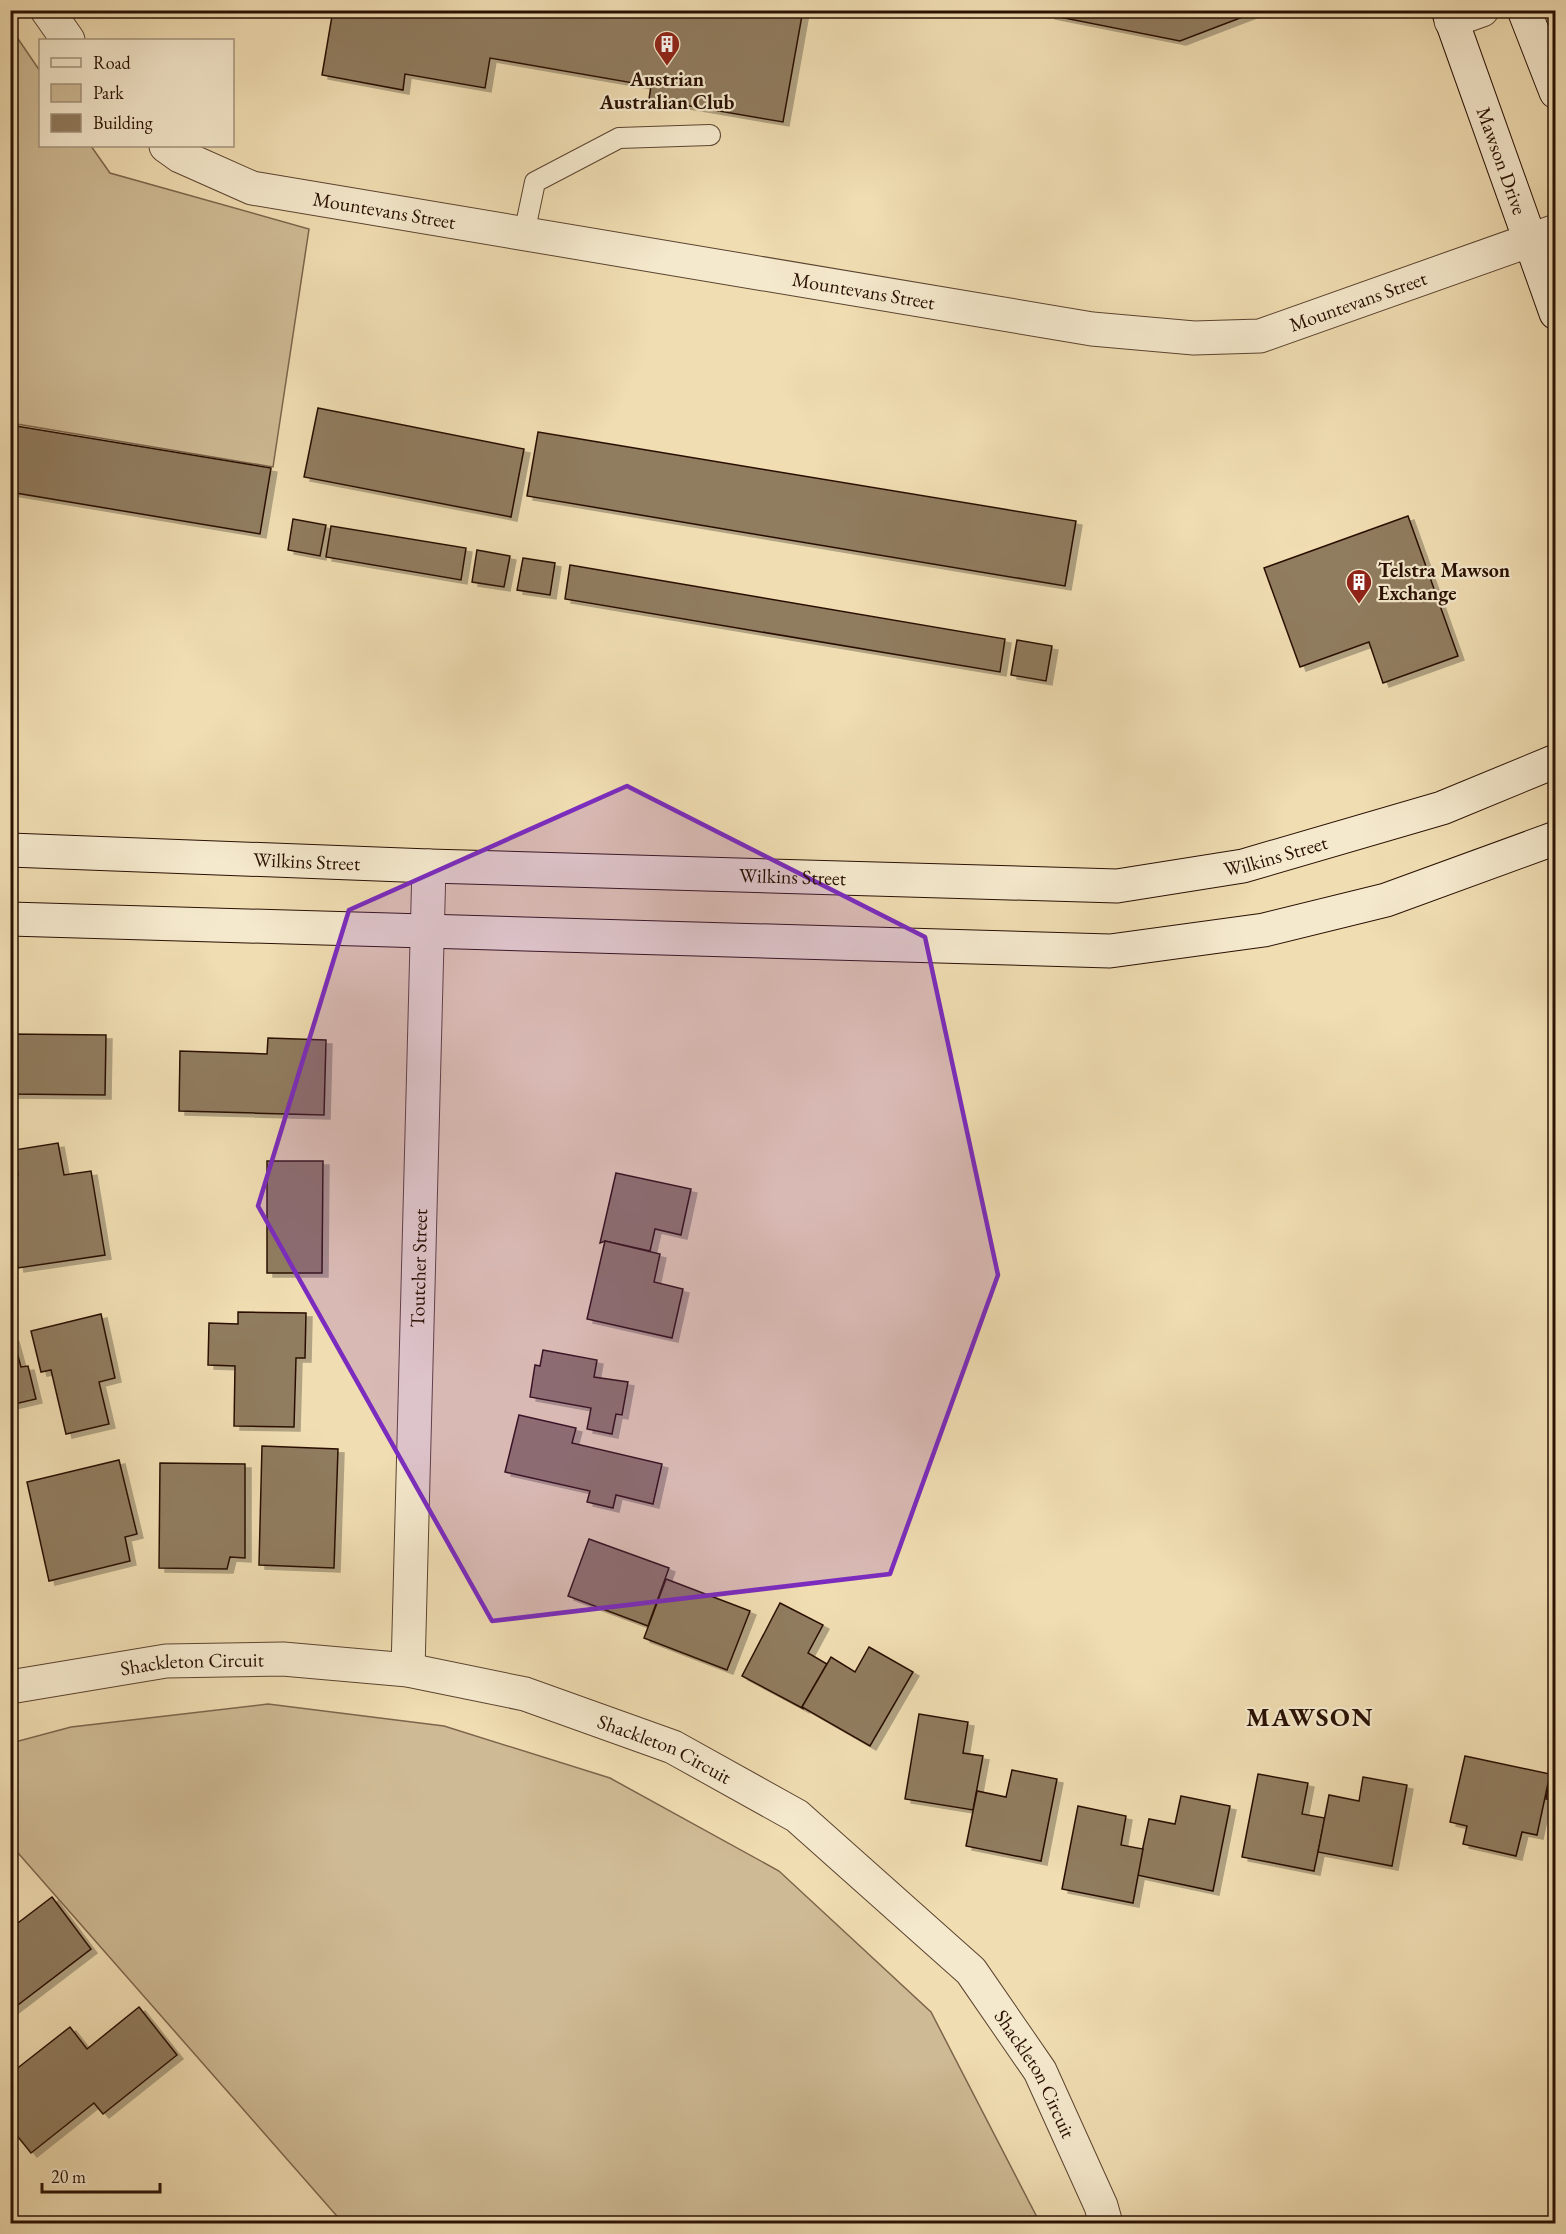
<svg xmlns="http://www.w3.org/2000/svg" width="1566" height="2234" font-family="'EB Garamond',serif">
<defs>
<filter id="shadow"><feDropShadow dx="6" dy="4" stdDeviation="0" flood-color="#0004"/></filter>
</defs>
<rect width="100%" height="100%" fill="#f0ddb2"/>
<filter id="stains"><feTurbulence type="fractalNoise" baseFrequency=".00333" numOctaves="4"/><feColorMatrix values="0 0 0 0 .2 0 0 0 0 .09 0 0 0 0 .02 0 0 0 .5 -.17"/></filter>
<radialGradient id="worn" r=".72"><stop offset=".6" stop-color="#630" stop-opacity="0"/><stop offset="1" stop-color="#630" stop-opacity=".3"/></radialGradient>
<g fill="#ceba94" stroke="#7c654c" stroke-width="1.5">
<path d="M10,27L40,71V146H91L110,173L309,229L273,467L11,423Z"/>
<path d="M268,1704L444,1726L610,1778L779,1871L931,2012L1040,2223H343L11,1845V1743L71,1727Z"/>
</g>
<g fill="#907b5e" stroke="#291003" stroke-width="1.5" filter="url(#shadow)">
<path d="M333,10H803L783,122L649,99L651,86L490,58L485,88L405,74L403,90L322,75Z"/>
<path d="M1050,10H1261L1180,41L1049,15Z"/>
<path d="M318,408L524,449L511,517L304,477Z"/>
<path d="M10,425L271,468L260,534L10,492Z"/>
<path d="M538,432L1076,521L1065,586L527,496Z"/>
<path d="M1408,516L1458,656L1383,683L1369,642L1300,667L1264,568Z"/>
<path d="M293,519L326,525L320,556L288,550Z"/>
<path d="M331,526L466,548L461,580L326,557Z"/>
<path d="M477,550L510,556L504,587L472,582Z"/>
<path d="M523,558L555,563L550,595L517,590Z"/>
<path d="M570,565L1005,639L1000,672L565,599Z"/>
<path d="M1017,640L1052,646L1046,681L1011,675Z"/>
<path d="M10,1034L106,1035L105,1095L10,1094Z"/>
<path d="M268,1038L326,1040L324,1115L179,1111L180,1051L267,1054Z"/>
<path d="M58,1143L64,1175L91,1171L105,1255L18,1268L10,1221V1176L18,1175L14,1150Z"/>
<path d="M267,1161H323L322,1273H267Z"/>
<path d="M616,1173L691,1189L681,1235L655,1229L650,1251L605,1241L600,1243Z"/>
<path d="M605,1241L660,1254L654,1282L683,1289L672,1338L587,1319Z"/>
<path d="M238,1312L306,1313L305,1358H296L294,1427L234,1426L235,1366L208,1365L209,1323L238,1324Z"/>
<path d="M101,1314L115,1378L99,1382L109,1424L66,1434L51,1370L41,1372L31,1331Z"/>
<path d="M13,1338L21,1367L28,1366L36,1399L10,1405V1339Z"/>
<path d="M543,1350L597,1360L594,1377L628,1382L622,1415L616,1414L612,1434L587,1429L591,1408L530,1397L535,1365L540,1366Z"/>
<path d="M519,1415L576,1428L572,1443L662,1464L653,1504L616,1495L613,1508L587,1502L590,1491L505,1472Z"/>
<path d="M262,1446L338,1449L334,1568L259,1565Z"/>
<path d="M119,1460L137,1534L125,1537L130,1561L49,1581L27,1482Z"/>
<path d="M160,1463L245,1464V1558L230,1557L227,1569L159,1568Z"/>
<path d="M589,1539L669,1568L648,1626L568,1596Z"/>
<path d="M666,1579L750,1611L727,1670L644,1638Z"/>
<path d="M780,1603L823,1625L808,1653L827,1664L802,1707L804,1709L742,1676Z"/>
<path d="M869,1647L913,1672L870,1746L802,1707L831,1657L855,1672Z"/>
<path d="M919,1714L968,1722L963,1753L983,1756L973,1810L905,1799Z"/>
<path d="M1556,1749V1801L1546,1799Z"/>
<path d="M1465,1756L1550,1774L1537,1835L1522,1832L1516,1856L1463,1844L1467,1826L1450,1822Z"/>
<path d="M1012,1770L1057,1779L1041,1861L966,1846L977,1791L1006,1797Z"/>
<path d="M1258,1774L1308,1783L1302,1814L1325,1818L1314,1871L1242,1857Z"/>
<path d="M1363,1777L1407,1785L1392,1866L1318,1852L1329,1795L1359,1801Z"/>
<path d="M1181,1796L1230,1806L1213,1891L1137,1875L1149,1819L1175,1824Z"/>
<path d="M1078,1806L1126,1816L1121,1845L1143,1849L1133,1903L1062,1889Z"/>
<path d="M52,1897L91,1949L10,2011V1929Z"/>
<path d="M139,2007L177,2055L103,2114L94,2103L31,2153L10,2127V2074L70,2027L87,2049Z"/>
</g>
<g fill="none" stroke-linecap="round" stroke-linejoin="round">
<g stroke="#5b432f" stroke-width="22">
<path id="lane" d="M524,234L535,182L619,138L710,135"/>
</g>
<g stroke="#5b432f" stroke-width="35">
<g id="street">
<path d="M47,10L68,40"/>
<path d="M1451,21L1482,10"/>
<path id="s1" d="M166,146L180,156L252,188L1092,329L1194,338L1260,336L1556,231"/>
<path id="s2" d="M408,1670L429,866"/>
<path id="s3" d="M10,1687L166,1661L283,1659L408,1670L525,1694L673,1747L797,1816L971,1971L1040,2071L1101,2206L1106,2224"/>
</g>
</g>
<g stroke="#291003" stroke-width="35">
<g id="secondary">
<path id="s4" d="M1448,10L1556,313"/>
<path d="M1524,10L1556,92"/>
<path id="s5" d="M10,850L429,866L1117,886L1243,866L1442,808L1556,761"/>
<path d="M10,919L1110,951L1264,930L1386,900L1556,838"/>
</g>
</g>
<use href="#lane" stroke="#f5e9cd" stroke-width="20"/>
<use href="#street" stroke="#f5e9cd" stroke-width="33"/>
<use href="#secondary" stroke="#f5e9cd" stroke-width="33"/>
</g>
<path fill="#7b2cbf" fill-opacity="0.2" stroke="#7b2cbf" stroke-width="4.5" stroke-linejoin="round" d="M627,786L925,937L998,1275L890,1574L492,1621L258,1206L349,910Z"/>
<defs>
<g id="building-pin" transform="scale(1.35)"><path d="M0 17L-7.5 6A9.5 9.5 0 1 1 7.5 6Z" fill="#8f2418" stroke="#f5e9cd"/><path d="M-4-6H4V6H1V3H-1V6H-4ZM-2.5-4.3h1.7v1.8h-1.7ZM.8-4.3h1.7v1.8H.8ZM-2.5-1h1.7V.8h-1.7ZM.8-1h1.7V.8H.8Z" fill="#fff"/></g>
</defs>
<g fill-rule="evenodd">
<use href="#building-pin" x="667" y="44"/>
<use href="#building-pin" x="1359" y="582"/>
</g>
<g text-anchor="middle" dominant-baseline="central" stroke-width="4.5" stroke-linejoin="round" paint-order="stroke">
<g font-size="20" font-weight="bold" fill="#291003" stroke="#f5e9cd">
<text x="667" y="79">Austrian<tspan x="667" dy="23">Australian Club</tspan></text>
<text x="1378" y="570" text-anchor="start">Telstra Mawson<tspan x="1378" dy="23">Exchange</tspan></text>
</g>
<g font-size="20" fill="#291003" stroke="#f5e9cd">
<text stroke="none"><textPath href="#s4" startOffset="160">Mawson Drive</textPath></text>
<text stroke="none"><textPath href="#s1" startOffset="230">Mountevans Street</textPath></text>
<text stroke="none"><textPath href="#s1" startOffset="716">Mountevans Street</textPath></text>
<text stroke="none"><textPath href="#s1" startOffset="1220">Mountevans Street</textPath></text>
<text stroke="none"><textPath href="#s5" startOffset="1269">Wilkins Street</textPath></text>
<text stroke="none"><textPath href="#s5" startOffset="297">Wilkins Street</textPath></text>
<text stroke="none"><textPath href="#s5" startOffset="783">Wilkins Street</textPath></text>
<text stroke="none"><textPath href="#s2" startOffset="402">Toutcher Street</textPath></text>
<text stroke="none"><textPath href="#s3" startOffset="184">Shackleton Circuit</textPath></text>
<text stroke="none"><textPath href="#s3" startOffset="670">Shackleton Circuit</textPath></text>
<text stroke="none"><textPath href="#s3" startOffset="1174">Shackleton Circuit</textPath></text>
</g>
<g font-size="26" font-weight="bold" letter-spacing="1.5" fill="#291003" stroke="#f5e9cd">
<text x="1310" y="1717">MAWSON</text>
</g>
</g>
<rect width="1566" height="2234" fill="none" stroke="#f0ddb2" stroke-width="36"/>
<rect x="12" y="12" width="1542" height="2210" fill="none" stroke="#291003" stroke-width="3"/>
<rect x="18" y="18" width="1530" height="2198" fill="none" stroke="#291003" stroke-width="1.5"/>
<rect x="39" y="39" width="195" height="108" fill="#f5e9cd" stroke="#a3927c" stroke-width="1.5"/>
<rect x="51" y="58" width="30" height="9" fill="#f5e9cd" stroke="#a3927c" stroke-width="1.5"/>
<text x="93" y="69" font-size="18" fill="#291003">Road</text>
<rect x="51" y="84" width="30" height="18" fill="#ceba94" stroke="#a3927c" stroke-width="1.5"/>
<text x="93" y="99" font-size="18" fill="#291003">Park</text>
<rect x="51" y="114" width="30" height="18" fill="#907b5e" stroke="#a3927c" stroke-width="1.5"/>
<text x="93" y="129" font-size="18" fill="#291003">Building</text>
<path d="M42 2183v9h118v-9" fill="none" stroke="#291003" stroke-width="3"/>
<text x="51" y="2183" font-size="18" fill="#291003" stroke="#f5e9cd" stroke-width="4.5" paint-order="stroke">20 m</text>
<rect width="100%" height="100%" filter="url(#stains)"/>
<rect width="100%" height="100%" fill="url(#worn)"/>
</svg>
